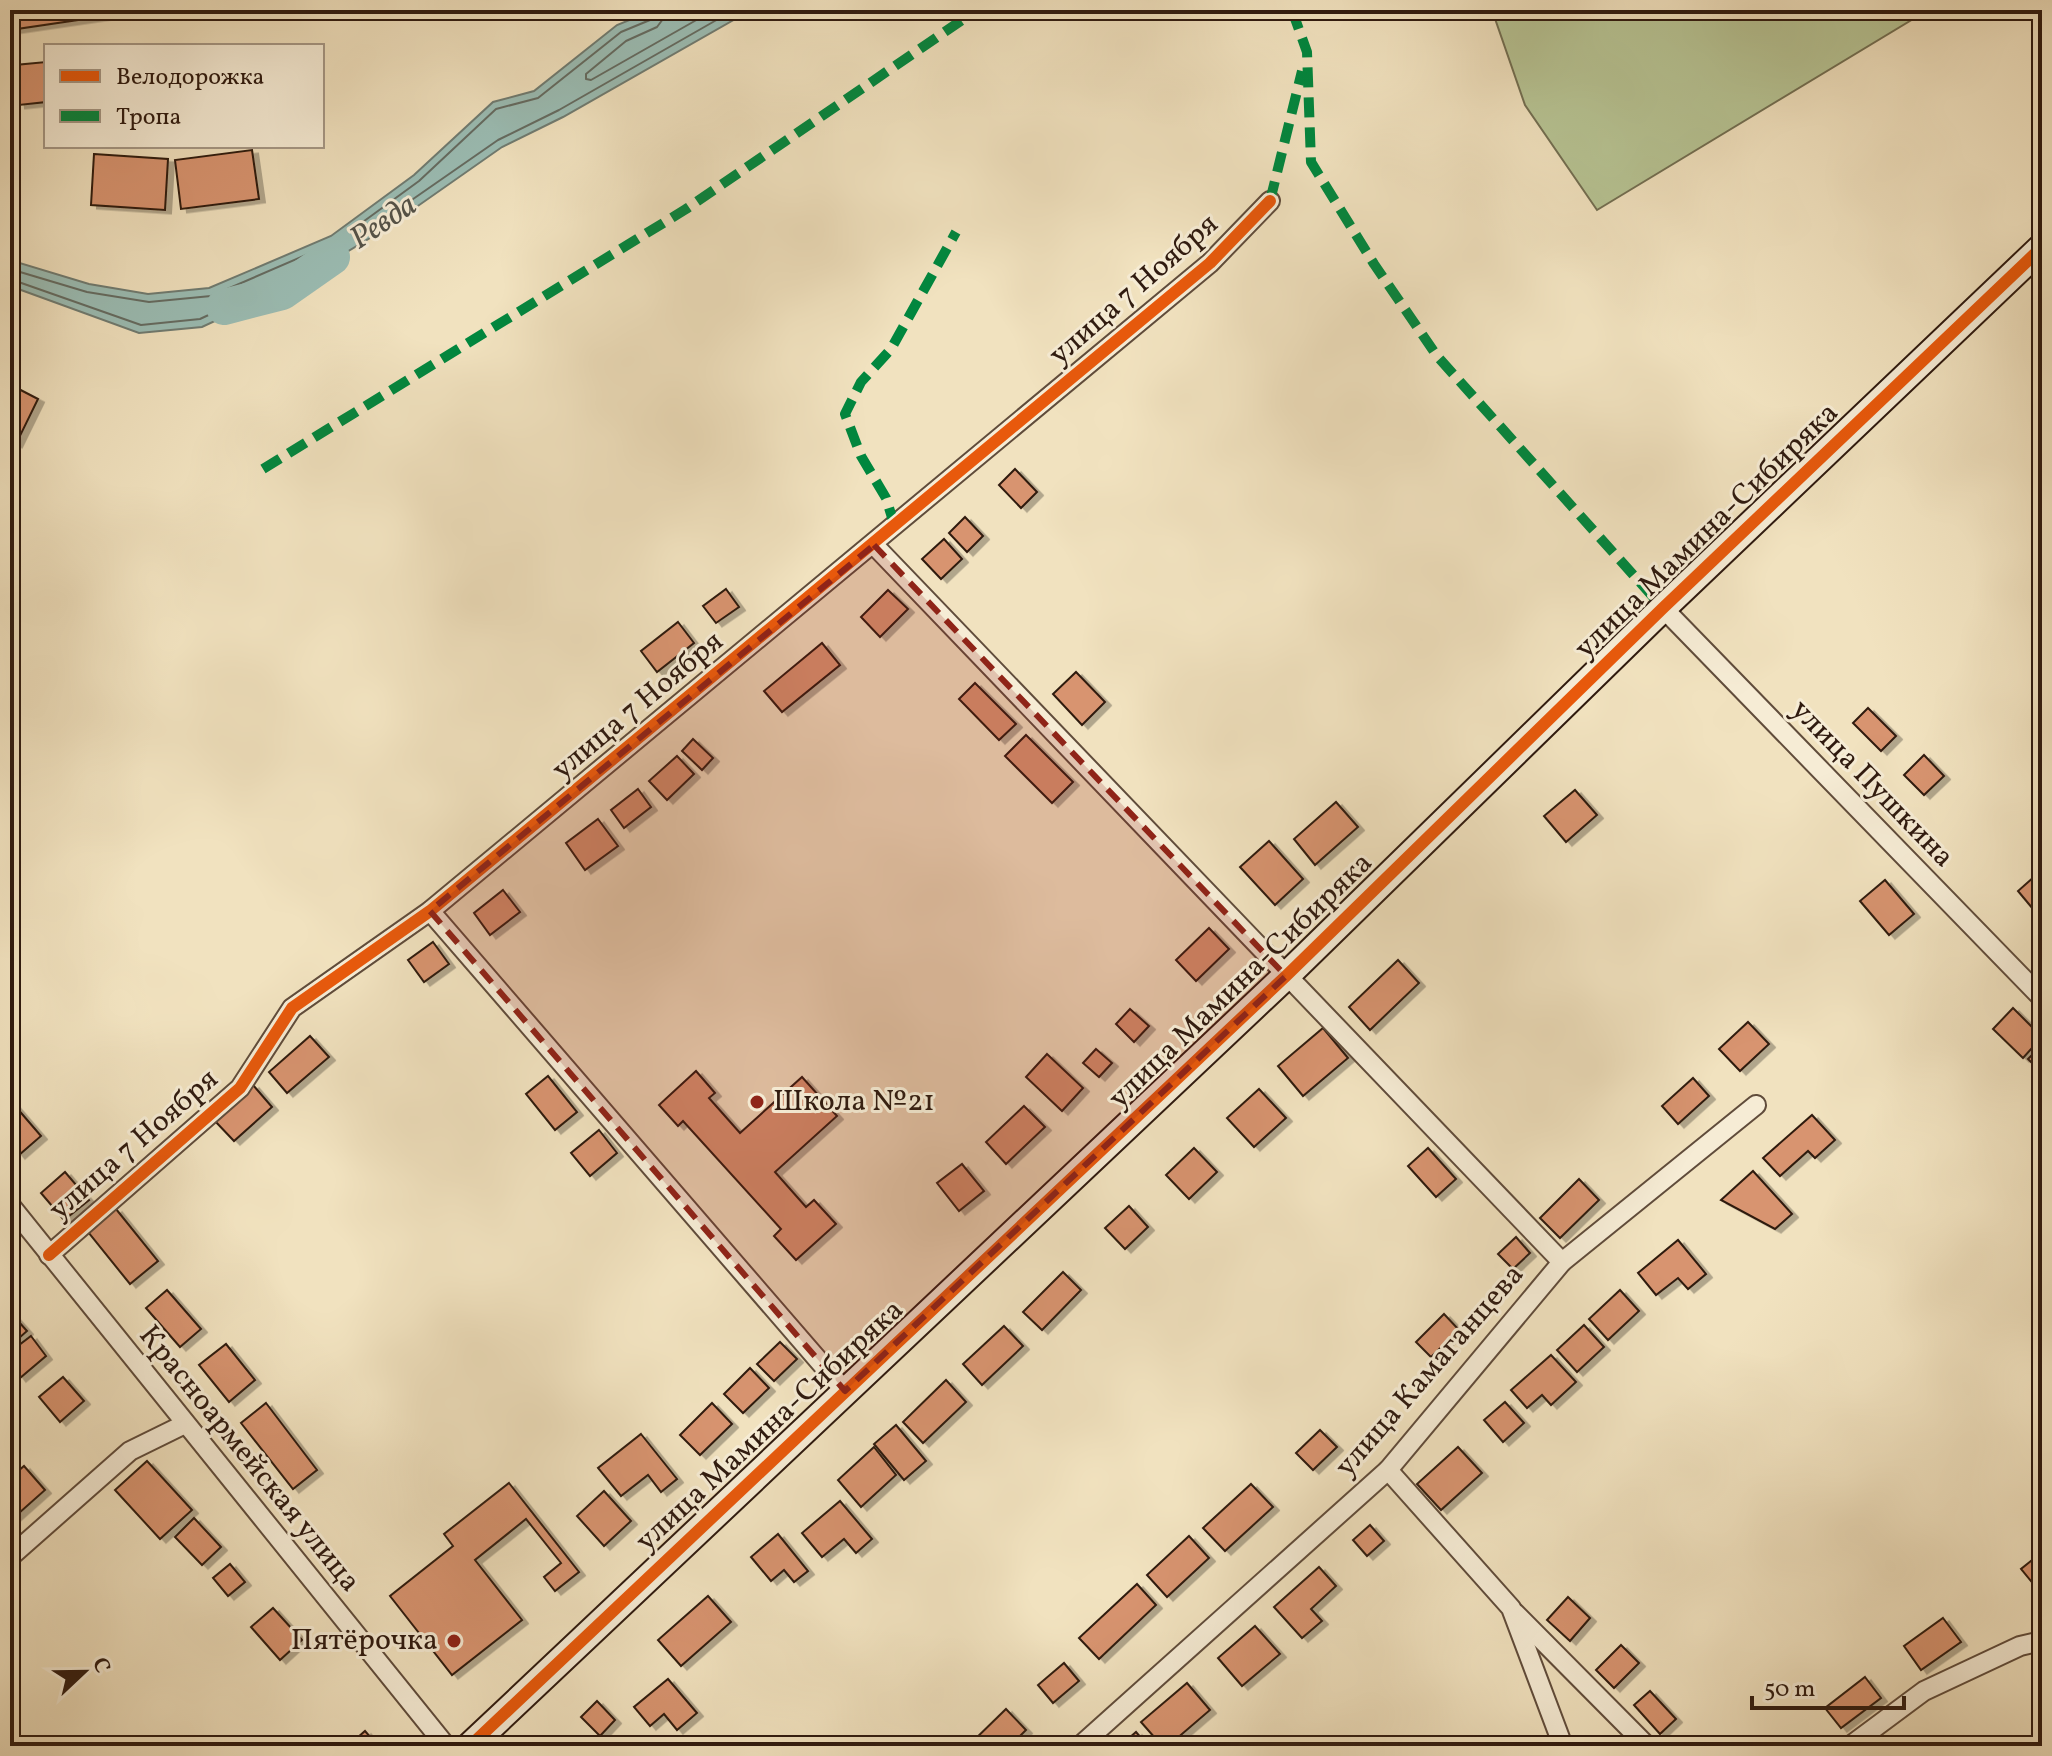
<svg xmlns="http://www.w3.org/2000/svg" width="2052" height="1756" font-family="Vollkorn,serif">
<defs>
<filter id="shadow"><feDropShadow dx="6" dy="3.5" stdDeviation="0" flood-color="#0004"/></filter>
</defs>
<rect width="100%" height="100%" fill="#f1e2bf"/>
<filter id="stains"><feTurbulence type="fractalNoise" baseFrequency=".0025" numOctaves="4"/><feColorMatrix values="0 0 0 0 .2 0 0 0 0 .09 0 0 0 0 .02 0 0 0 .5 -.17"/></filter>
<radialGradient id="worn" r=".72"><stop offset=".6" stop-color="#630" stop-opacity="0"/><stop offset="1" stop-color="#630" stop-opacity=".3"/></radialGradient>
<path fill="#b7c494" stroke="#736f52" stroke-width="2" d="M1492,10H1928L1597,210L1525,105Z"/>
<path fill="#9bbdb4" stroke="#707c72" stroke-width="2" d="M654,10H751L563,117L502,147L385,229L292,285L202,327L139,333L10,286V260L89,284L148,294L209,288L331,236L414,175L493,102L534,91L617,25Z"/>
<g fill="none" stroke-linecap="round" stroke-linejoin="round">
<g stroke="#656c62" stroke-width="2">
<path d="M654,10L650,20L621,32L538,98L496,109L419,181L356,227V233L360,234L380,222L498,140L559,110L734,10"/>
<path d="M664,10L663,19L657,27L626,41L586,74V79L591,80L714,10"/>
<path d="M10,269L87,292L149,302L211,296L322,248L327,252L288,278L200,319L141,325L10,279"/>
</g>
<path stroke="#9bbdb4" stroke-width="36" d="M224,307L282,292L332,257"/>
</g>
<g fill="#d8946f" stroke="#2f1a0f" stroke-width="2" filter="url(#shadow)">
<path d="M10,10H146L10,30Z"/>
<path d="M46,62V102L19,105L15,65Z"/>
<path d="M252,150L259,199L181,209L175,160Z"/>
<path d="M94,154L168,159L165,210L91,205Z"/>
<path d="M11,385L38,399L16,444L10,441Z"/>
<path d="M1015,469L1037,492L1021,508L999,485Z"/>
<path d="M965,517L983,536L967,552L949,533Z"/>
<path d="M944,539L962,559L941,579L922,559Z"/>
<path d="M726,589L739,607L716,623L703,606Z"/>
<path d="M888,590L908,609L880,637L861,617Z"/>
<path d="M678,622L694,643L657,672L641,651Z"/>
<path d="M822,643L840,665L782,712L764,691Z"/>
<path d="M1076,672L1105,702L1082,725L1053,694Z"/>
<path d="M975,683L1016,724L999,740L959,699Z"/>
<path d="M1868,708L1896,736L1881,751L1853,723Z"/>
<path d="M1026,735L1073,782L1052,803L1005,756Z"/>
<path d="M693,739L713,758L702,770L682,751Z"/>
<path d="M1924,755L1944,776L1924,795L1904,775Z"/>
<path d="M677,756L694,774L667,800L649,781Z"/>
<path d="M638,789L651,807L624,828L611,810Z"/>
<path d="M1575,790L1597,815L1566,842L1544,816Z"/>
<path d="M1336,802L1358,827L1315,865L1294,839Z"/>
<path d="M598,819L618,846L585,870L566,843Z"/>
<path d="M1269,841L1303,879L1275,905L1240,867Z"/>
<path d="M2035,876L2042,884V902L2033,909L2018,891Z"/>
<path d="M1885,880L1914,914L1889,935L1860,901Z"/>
<path d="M503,890L520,912L490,935L474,913Z"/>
<path d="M1209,928L1229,949L1196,981L1176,960Z"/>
<path d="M433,942L449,964L424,982L408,960Z"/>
<path d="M1398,960L1419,983L1370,1030L1349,1007Z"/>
<path d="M2013,1008L2042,1037L2023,1058L1993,1029Z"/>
<path d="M1130,1009L1149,1026L1134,1042L1116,1024Z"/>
<path d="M1748,1022L1769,1044L1740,1071L1719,1049Z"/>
<path d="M1323,1028L1348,1058L1303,1096L1278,1066Z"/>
<path d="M310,1036L329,1057L287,1093L269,1072Z"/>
<path d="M2042,1045V1073L2028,1059Z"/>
<path d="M1096,1049L1112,1063L1099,1077L1083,1063Z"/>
<path d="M1047,1054L1083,1088L1062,1111L1026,1077Z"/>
<path d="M696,1071L715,1093L709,1098L740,1133L802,1077L837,1116L775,1172L806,1207L814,1200L836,1224L796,1260L774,1236L781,1229L683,1121L678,1126L659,1105Z"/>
<path d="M548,1076L577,1112L555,1130L526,1094Z"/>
<path d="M1693,1078L1709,1096L1678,1124L1662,1106Z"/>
<path d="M253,1085L272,1107L234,1141L214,1120Z"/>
<path d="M1259,1089L1286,1118L1254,1147L1227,1118Z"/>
<path d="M10,1100L41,1136L19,1155L10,1144Z"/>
<path d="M1024,1106L1045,1127L1006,1164L986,1142Z"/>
<path d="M1812,1115L1835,1140L1815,1158L1808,1151L1780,1176L1763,1158Z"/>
<path d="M599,1130L617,1153L590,1176L571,1153Z"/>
<path d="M1194,1148L1217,1172L1189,1199L1166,1175Z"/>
<path d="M1428,1148L1456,1179L1436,1197L1408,1166Z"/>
<path d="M962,1164L984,1191L959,1211L937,1183Z"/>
<path d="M1753,1171L1792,1214L1775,1229L1721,1200Z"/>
<path d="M65,1172L89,1200L64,1220L41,1193Z"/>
<path d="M1579,1179L1599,1200L1560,1238L1540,1218Z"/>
<path d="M1129,1206L1148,1227L1125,1249L1105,1228Z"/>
<path d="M116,1209L158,1261L130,1284L88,1232Z"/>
<path d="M1516,1237L1530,1253L1513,1269L1498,1254Z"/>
<path d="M1678,1240L1706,1274L1688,1289L1678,1278L1656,1295L1638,1273Z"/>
<path d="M1063,1272L1081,1290L1042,1330L1023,1312Z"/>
<path d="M167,1290L201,1329L180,1347L146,1308Z"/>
<path d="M1620,1290L1639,1311L1608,1340L1589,1319Z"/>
<path d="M10,1312L27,1331L10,1346Z"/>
<path d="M1444,1314L1459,1330L1431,1357L1416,1342Z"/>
<path d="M1584,1325L1604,1347L1577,1372L1557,1350Z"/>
<path d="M1004,1326L1023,1346L982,1385L963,1364Z"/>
<path d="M31,1336L46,1356L20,1378L10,1365V1352Z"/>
<path d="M780,1342L797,1359L774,1381L757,1364Z"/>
<path d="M226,1344L255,1380L229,1402L199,1365Z"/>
<path d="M1551,1355L1576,1382L1551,1405L1542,1395L1527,1408L1511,1390Z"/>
<path d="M750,1368L769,1388L743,1413L724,1394Z"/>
<path d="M63,1377L84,1401L60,1422L39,1397Z"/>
<path d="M946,1380L966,1402L923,1443L903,1422Z"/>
<path d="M1505,1402L1524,1423L1503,1442L1484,1420Z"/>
<path d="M266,1403L317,1470L293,1489L241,1423Z"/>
<path d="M712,1403L732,1424L700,1455L680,1435Z"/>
<path d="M896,1425L926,1461L904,1480L874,1444Z"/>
<path d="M1320,1430L1337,1447L1313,1470L1296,1453Z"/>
<path d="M641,1434L677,1479L661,1492L648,1475L621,1496L598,1468Z"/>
<path d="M874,1447L896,1475L861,1507L838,1480Z"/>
<path d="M1458,1447L1482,1473L1441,1510L1417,1484Z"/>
<path d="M147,1461L192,1510L160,1539L115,1490Z"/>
<path d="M24,1466L45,1490L10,1521V1478Z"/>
<path d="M509,1483L579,1572L555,1591L544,1577L561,1563L526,1519L475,1560L522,1620L452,1675L390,1596L453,1546L444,1534Z"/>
<path d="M1251,1484L1273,1507L1225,1551L1203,1528Z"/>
<path d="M604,1491L631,1521L604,1546L577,1516Z"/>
<path d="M840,1501L872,1539L856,1553L844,1539L822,1557L802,1533Z"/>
<path d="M194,1518L221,1547L202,1565L175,1537Z"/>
<path d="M1370,1525L1384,1541L1367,1556L1353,1540Z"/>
<path d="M778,1534L808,1571L794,1582L784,1570L771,1581L751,1557Z"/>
<path d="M1189,1536L1209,1558L1167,1597L1147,1575Z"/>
<path d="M2042,1552V1590L2040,1592L2021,1569Z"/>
<path d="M230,1564L245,1582L228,1596L213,1578Z"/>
<path d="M1319,1567L1336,1586L1311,1609L1322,1621L1302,1638L1274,1607Z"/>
<path d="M1137,1584L1156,1605L1099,1659L1079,1638Z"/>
<path d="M708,1596L731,1622L681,1666L658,1640Z"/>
<path d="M1568,1597L1590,1618L1570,1641L1547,1620Z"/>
<path d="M273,1608L302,1640L280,1660L251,1627Z"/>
<path d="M1943,1618L1961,1642L1921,1670L1904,1646Z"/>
<path d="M1255,1626L1280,1654L1242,1686L1218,1658Z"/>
<path d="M1621,1645L1639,1663L1614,1688L1596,1670Z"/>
<path d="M1064,1663L1079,1681L1053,1703L1038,1685Z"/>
<path d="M1865,1677L1881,1698L1841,1728L1825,1708Z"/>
<path d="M668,1679L697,1713L677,1730L664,1714L650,1726L634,1707Z"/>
<path d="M1187,1683L1210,1710L1168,1746H1162L1141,1722Z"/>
<path d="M1650,1691L1676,1719L1660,1734L1634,1705Z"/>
<path d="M597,1701L615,1720L600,1736L581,1717Z"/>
<path d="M1006,1709L1026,1730L1010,1746H968Z"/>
<path d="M365,1731L378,1746H348Z"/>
<path d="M1136,1732L1148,1746H1120Z"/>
</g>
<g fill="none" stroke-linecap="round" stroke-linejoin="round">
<g stroke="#604c3b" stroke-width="22">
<g id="street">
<path d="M874,545L1562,1262"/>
<path d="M1663,608L2042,998"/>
<path d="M430,911L845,1391"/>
<path d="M10,1205L446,1746"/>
<path d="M49,1255L240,1088L292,1008L430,911L1210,263L1270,201"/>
<path d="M1388,1470L1511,1608L1563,1746"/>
<path d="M10,1557L130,1451L185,1424"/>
<path d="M1515,1613L1647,1746"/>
<path d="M1080,1746L1388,1470L1562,1262L1756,1105"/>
<path d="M1850,1746L1924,1691L2020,1646L2042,1641"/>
</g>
</g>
<g stroke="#2f1a0f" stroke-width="30">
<path id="secondary" d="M470,1746L1286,976L1663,608L2042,247"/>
</g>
<use href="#street" stroke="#f6ecd5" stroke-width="18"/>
<use href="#secondary" stroke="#f6ecd5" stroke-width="26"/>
<g stroke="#00873e" stroke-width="10" stroke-dasharray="20 10" stroke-linecap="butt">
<path d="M1292,10L1307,52L1311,162L1374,264L1437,356L1663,608"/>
<path d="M1270,201L1302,71"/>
<path d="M263,469L686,209L968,16L981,10"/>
<path d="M895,527L886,498L861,456L845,414L861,382L891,349L956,232"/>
</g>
<g stroke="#f6ecd5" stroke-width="17">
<g id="cycleway">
<path d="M49,1255L240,1088L292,1008L430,911L1210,263L1270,201"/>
<path d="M470,1746L1286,976L1663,608L2042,247"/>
</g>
</g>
<use href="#cycleway" stroke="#e8590c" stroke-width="12"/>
</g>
<path fill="#8f2418" fill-opacity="0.2" stroke="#8f2418" stroke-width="6" stroke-dasharray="16 10" stroke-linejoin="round" d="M874,545L1286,976L845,1391L430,911Z"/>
<g fill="#8f2418" stroke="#f6ecd5" stroke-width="3">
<circle cx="757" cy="1102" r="8"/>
<circle cx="454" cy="1641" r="8"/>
</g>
<g text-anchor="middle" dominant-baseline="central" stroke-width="6" stroke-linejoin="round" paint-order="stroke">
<g font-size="30" fill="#2f1a0f" stroke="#f6ecd5">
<text transform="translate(1134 290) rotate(-41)">улица 7 Ноября</text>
<text transform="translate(1707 531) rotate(-44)">улица Мамина-Сибиряка</text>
<text transform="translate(638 706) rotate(-40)">улица 7 Ноября</text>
<text transform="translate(1872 784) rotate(46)">улица Пушкина</text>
<text transform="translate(1241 981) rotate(-44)">улица Мамина-Сибиряка</text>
<text transform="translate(134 1145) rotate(-41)">улица 7 Ноября</text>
<text transform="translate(1430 1371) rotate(-49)">улица Камаганцева</text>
<text transform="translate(770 1426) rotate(-43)">улица Мамина-Сибиряка</text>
<text transform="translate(249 1459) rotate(51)">Красноармейская улица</text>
</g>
<g font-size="30" fill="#2f1a0f" stroke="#f6ecd5" text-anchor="start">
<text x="773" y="1102">Школа №21</text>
<text x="438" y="1641" text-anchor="end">Пятёрочка</text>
</g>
<g font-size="32" font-style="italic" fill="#555349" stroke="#f6ecd5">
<text transform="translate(384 223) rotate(-34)">Ревда</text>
</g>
</g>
<rect width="2052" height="1756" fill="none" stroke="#f1e2bf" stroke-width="40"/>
<rect x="12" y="12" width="2028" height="1732" fill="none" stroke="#2f1a0f" stroke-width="4"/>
<rect x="20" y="20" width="2012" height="1716" fill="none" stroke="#2f1a0f" stroke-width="2"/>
<rect x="44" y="44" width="280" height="104" fill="#f6ecd5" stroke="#a69886" stroke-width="2"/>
<rect x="60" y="70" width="40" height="12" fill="#e8590c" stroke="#a69886" stroke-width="2"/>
<text x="116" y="84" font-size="24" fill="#2f1a0f">Велодорожка</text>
<rect x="60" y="110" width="40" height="12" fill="#00873e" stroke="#a69886" stroke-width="2"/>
<text x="116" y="124" font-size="24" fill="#2f1a0f">Тропа</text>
<g transform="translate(84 1672) rotate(68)" stroke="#f6ecd5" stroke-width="6" paint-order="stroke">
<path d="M0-6L14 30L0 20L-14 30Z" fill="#2f1a0f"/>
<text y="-12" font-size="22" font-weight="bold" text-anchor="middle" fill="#2f1a0f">С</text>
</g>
<path d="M1752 1696v12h152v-12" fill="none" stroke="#2f1a0f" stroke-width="4"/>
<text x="1764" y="1696" font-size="24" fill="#2f1a0f" stroke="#f6ecd5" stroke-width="6" paint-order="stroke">50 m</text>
<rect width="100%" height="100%" filter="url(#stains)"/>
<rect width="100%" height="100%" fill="url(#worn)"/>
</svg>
